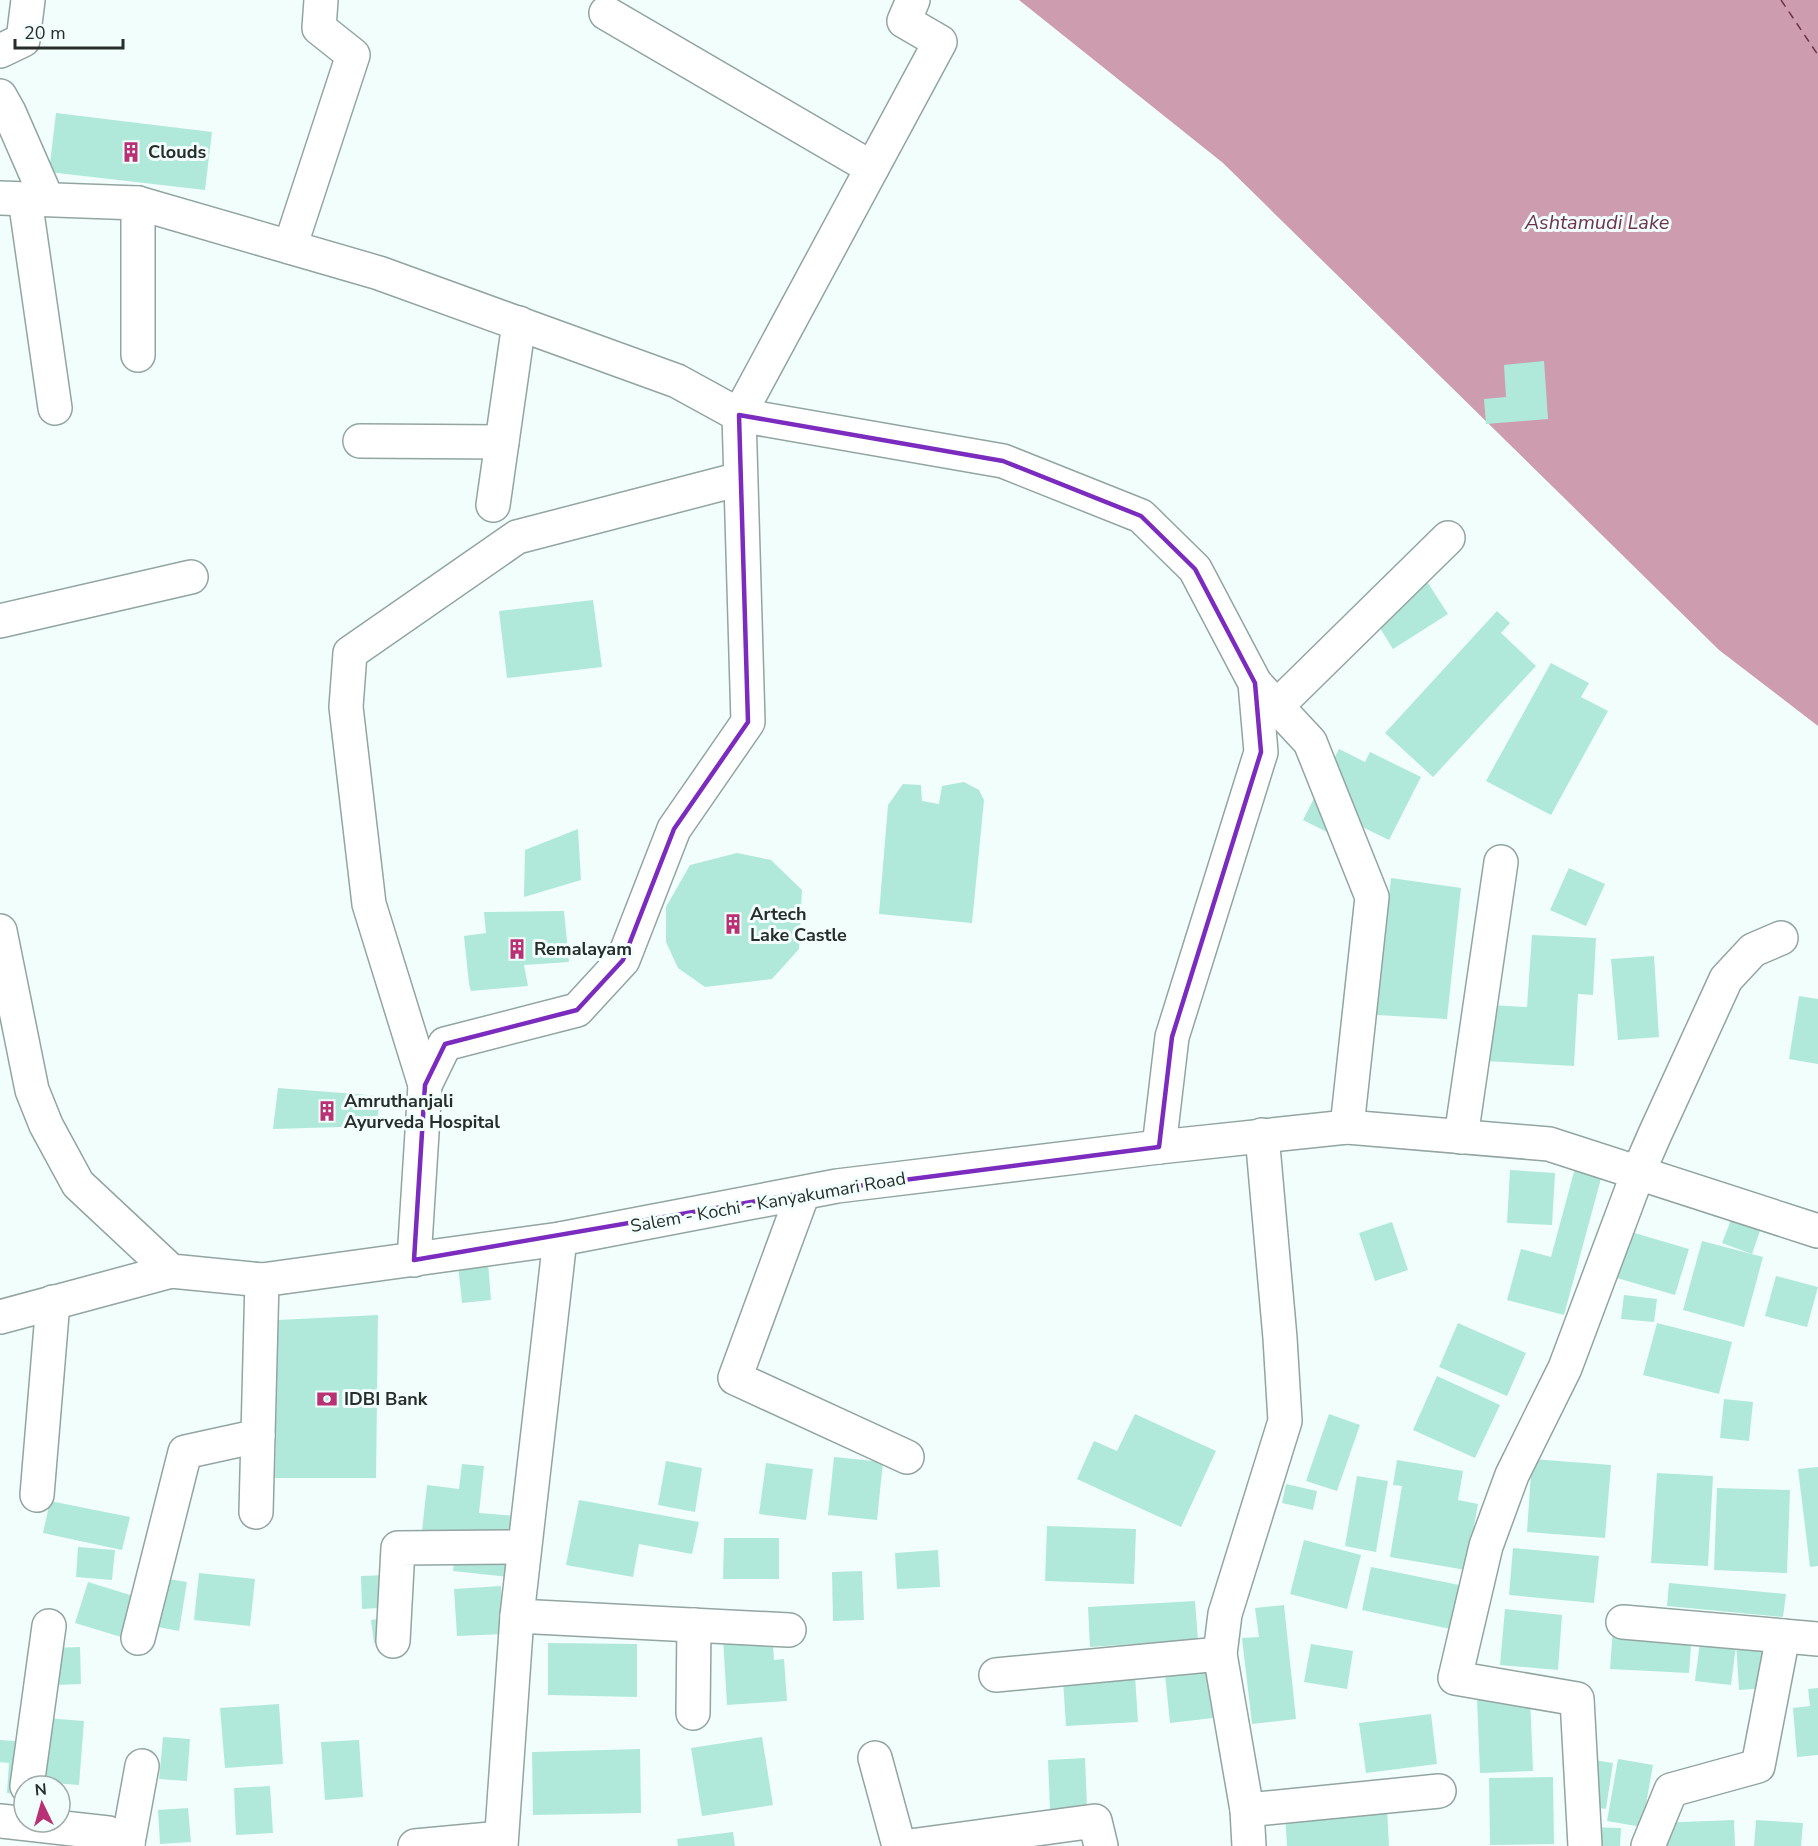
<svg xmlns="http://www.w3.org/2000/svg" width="1818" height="1846" font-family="'Nunito Sans',sans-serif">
<rect width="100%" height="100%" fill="#f2fefb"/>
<path fill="#cd9daf" d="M1019,0H1818V726L1719,650L1223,163Z"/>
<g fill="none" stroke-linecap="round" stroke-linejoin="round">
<path stroke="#6e324c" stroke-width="1.5" stroke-dasharray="8 6" stroke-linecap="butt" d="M1781,0L1818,55"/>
</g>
<g fill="#b0e9da">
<path d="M56,113L212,132L205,190L49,172Z"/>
<path d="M1544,361L1548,419L1486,424L1484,399L1506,397L1504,365Z"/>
<path d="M1424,577L1448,614L1393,649L1370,612Z"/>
<path d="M593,600L602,667L507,678L499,611Z"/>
<path d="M1497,611L1510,623L1501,633L1536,666L1433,777L1385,733Z"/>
<path d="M1551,663L1589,683L1581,697L1608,711L1551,815L1486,781Z"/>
<path d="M1339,749L1365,762L1370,752L1421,777L1389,840L1336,814L1327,832L1303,820Z"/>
<path d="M964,782L979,790L984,800L972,923L879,914L888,805L903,784L921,785L922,801L939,804L942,786Z"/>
<path d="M578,829L581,880L524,897L525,850Z"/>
<path d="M737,853L771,860L802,890L799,949L772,979L705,987L678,968L666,942V907L690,865Z"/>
<path d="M1569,868L1605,884L1586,926L1550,910Z"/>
<path d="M1391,878L1461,888L1447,1019L1376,1015Z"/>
<path d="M564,911L569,962L524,965L528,986L471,991L469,984L464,936L486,933L484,912Z"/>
<path d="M1532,935L1596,938L1593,995L1578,994L1574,1066L1486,1061L1489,1005L1527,1007Z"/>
<path d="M1654,956L1659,1037L1618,1040L1611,959Z"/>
<path d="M1799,996L1818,999V1064L1789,1059Z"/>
<path d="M278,1088L381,1096L376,1126L273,1129Z"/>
<path d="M1575,1168L1602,1175L1564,1315L1507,1300L1521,1249L1551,1257Z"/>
<path d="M1510,1170L1555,1173L1552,1225L1507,1223Z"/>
<path d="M1731,1220L1760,1231L1752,1254L1722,1243Z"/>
<path d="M1392,1222L1408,1270L1375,1281L1359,1233Z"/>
<path d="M1631,1232L1689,1249L1675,1295L1617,1278Z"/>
<path d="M1702,1241L1763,1257L1744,1327L1683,1310Z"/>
<path d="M488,1262L491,1300L462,1303L458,1265Z"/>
<path d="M1776,1276L1818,1287L1807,1327L1765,1316Z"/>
<path d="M1624,1295L1657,1299L1654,1322L1621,1319Z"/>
<path d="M378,1315L376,1478H275L278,1320Z"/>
<path d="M1458,1323L1526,1353L1507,1396L1439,1367Z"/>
<path d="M1657,1323L1732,1342L1719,1394L1643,1375Z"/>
<path d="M1437,1376L1500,1405L1475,1458L1413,1430Z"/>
<path d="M1724,1399L1753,1402L1749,1441L1720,1438Z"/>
<path d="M1135,1414L1216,1451L1181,1527L1077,1479L1094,1441L1117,1451Z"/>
<path d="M1329,1414L1360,1425L1337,1491L1306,1481Z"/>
<path d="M834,1457L883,1462L877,1520L828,1515Z"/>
<path d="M1532,1459L1611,1465L1605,1538L1527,1532Z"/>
<path d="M1397,1460L1463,1471L1458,1500L1478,1504L1466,1570L1390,1557L1402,1486L1393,1485Z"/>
<path d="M666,1461L702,1468L695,1512L658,1505Z"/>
<path d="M766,1463L813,1469L806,1520L759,1514Z"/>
<path d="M462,1464L484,1466L479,1513L516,1516L509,1577L453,1571L456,1543L421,1540L427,1485L459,1489Z"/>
<path d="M1818,1467V1566L1810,1567L1798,1469Z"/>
<path d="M1657,1473L1713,1476L1708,1566L1651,1563Z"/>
<path d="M1357,1476L1388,1481L1376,1552L1345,1546Z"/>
<path d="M1286,1484L1317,1491L1313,1510L1282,1503Z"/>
<path d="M1717,1488L1790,1490L1787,1573L1714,1570Z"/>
<path d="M579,1500L699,1522L692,1554L639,1544L633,1577L566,1565Z"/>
<path d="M50,1501L130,1517L122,1550L43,1533Z"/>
<path d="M1047,1526L1136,1529L1134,1584L1045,1581Z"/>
<path d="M724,1538H779V1579H723Z"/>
<path d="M1304,1540L1361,1555L1347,1609L1290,1594Z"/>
<path d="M78,1547L115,1550L112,1580L76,1577Z"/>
<path d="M1513,1548L1599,1556L1594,1603L1509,1595Z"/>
<path d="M938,1550L940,1587L897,1589L895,1553Z"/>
<path d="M1371,1567L1464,1586L1455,1630L1362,1610Z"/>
<path d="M862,1571L864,1620L833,1621L832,1572Z"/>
<path d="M199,1573L255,1579L250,1626L194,1620Z"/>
<path d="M410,1574L411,1606L362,1609L361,1576Z"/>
<path d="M156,1577L187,1582L179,1631L148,1625Z"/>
<path d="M88,1582L143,1599L131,1640L75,1623Z"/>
<path d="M1669,1583L1786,1594L1783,1617L1667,1606Z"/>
<path d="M501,1586L504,1634L457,1636L454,1589Z"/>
<path d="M1195,1601L1198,1640L1090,1647L1088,1607Z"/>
<path d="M1284,1605L1296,1719L1252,1724L1242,1638L1259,1637L1255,1608Z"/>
<path d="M1505,1609L1562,1615L1558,1670L1500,1665Z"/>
<path d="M399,1616L402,1639L374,1643L371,1620Z"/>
<path d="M771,1617L774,1660L784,1659L787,1701L727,1705L722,1621Z"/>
<path d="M1613,1628L1692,1633L1689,1673L1610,1669Z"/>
<path d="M1701,1634L1737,1638L1731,1685L1695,1681Z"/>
<path d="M1764,1640L1766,1688L1739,1690L1736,1642Z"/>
<path d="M548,1643L637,1644V1697L548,1695Z"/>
<path d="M1311,1644L1353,1651L1347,1689L1304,1682Z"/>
<path d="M80,1647L81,1684L55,1685L53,1648Z"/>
<path d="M1207,1669L1213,1718L1170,1723L1165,1674Z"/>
<path d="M1135,1675L1138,1722L1066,1726L1063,1680Z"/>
<path d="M1818,1688V1755L1797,1757L1793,1708L1810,1706L1808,1689Z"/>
<path d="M1530,1697L1533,1771L1480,1773L1477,1699Z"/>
<path d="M279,1704L283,1764L225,1768L220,1708Z"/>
<path d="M1431,1714L1437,1764L1366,1773L1359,1723Z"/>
<path d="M45,1718L84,1721L79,1785L40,1782Z"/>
<path d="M163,1737L190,1739L187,1781L159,1779Z"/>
<path d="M762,1737L773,1805L702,1816L691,1748Z"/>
<path d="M0,1740L29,1742L24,1794L7,1793L9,1763L0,1762Z"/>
<path d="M359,1740L363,1797L325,1800L321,1742Z"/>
<path d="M640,1749L641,1813L533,1815L532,1752Z"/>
<path d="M1085,1758L1087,1807L1050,1809L1048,1760Z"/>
<path d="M1618,1759L1653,1765L1642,1827L1607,1821Z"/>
<path d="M1593,1760L1613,1763L1606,1809L1586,1806Z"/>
<path d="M1553,1777L1554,1844L1490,1845L1489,1778Z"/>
<path d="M270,1786L273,1833L236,1835L234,1788Z"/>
<path d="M188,1808L191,1842L160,1844L158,1810Z"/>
<path d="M1387,1809L1389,1846H1287L1285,1814Z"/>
<path d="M1734,1820L1735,1846H1656L1655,1823Z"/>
<path d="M1756,1820L1803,1823L1801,1846H1754Z"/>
<path d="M1585,1827L1621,1828L1620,1846H1584Z"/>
<path d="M733,1832L735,1846H678L677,1839Z"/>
</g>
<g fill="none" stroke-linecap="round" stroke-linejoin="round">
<g stroke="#92a5a0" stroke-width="36">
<g id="minor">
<path d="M913,0L904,21L940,42L739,415L1003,461L1141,516L1195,569L1255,683L1261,752L1172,1037L1159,1147"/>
<path d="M606,13L872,168"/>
<path d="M0,51L23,40L28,0"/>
<path d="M0,96L9,112L47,199"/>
<path d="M0,198L138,203L379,273L677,381L739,415L748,722L674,829L623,960L577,1010L445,1044L425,1085L414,1260"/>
<path d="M25,199L55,408"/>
<path d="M138,203V355"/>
<path d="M290,247L353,55L319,28L321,0"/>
<path d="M360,441L502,442"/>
<path d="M493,505L519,323"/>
<path d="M0,621L191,577"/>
<path d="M1255,683L1310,742L1372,897L1347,1127"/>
<path d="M1277,706L1448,538"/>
<path d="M425,1085L369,904L346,707L350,653L517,537L740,479"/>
<path d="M1461,1137L1501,862"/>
<path d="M803,1193L735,1378L907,1457"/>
<path d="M560,1239L517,1616L789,1630"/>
<path d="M0,1317L171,1271"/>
<path d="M37,1495L53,1302"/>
<path d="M256,1512L262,1280"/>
<path d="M1623,1622L1818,1639"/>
<path d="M138,1638L185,1452L258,1436"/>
<path d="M393,1641L398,1548L523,1547"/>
<path d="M996,1675L1220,1654"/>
<path d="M693,1713L694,1625"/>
<path d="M875,1758L899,1846"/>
<path d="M27,1786L49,1626"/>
<path d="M1247,1810L1439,1791"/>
<path d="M0,1821L108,1833L128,1843V1846"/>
<path d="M128,1843L142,1766"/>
<path d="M415,1846L501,1838"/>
<path d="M501,1846L517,1616"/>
<path d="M910,1846L1095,1821L1101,1846"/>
<path d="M1249,1846L1247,1810L1220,1654L1225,1614L1285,1421L1280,1338L1262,1135"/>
<path d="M1585,1846L1577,1699L1455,1678L1486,1546L1512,1475L1565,1368L1638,1173L1655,1134L1726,979L1753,950L1781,938"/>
<path d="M1648,1846L1671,1790L1758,1766L1783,1636"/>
</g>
</g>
<g stroke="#92a5a0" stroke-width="36">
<path id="major" d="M0,931L32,1090L46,1125L78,1184L171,1271L262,1280L560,1239L837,1186L1159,1147L1347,1127L1549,1144L1818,1231"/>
</g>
<use href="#minor" stroke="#fff" stroke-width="33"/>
<use href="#major" stroke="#fff" stroke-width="33"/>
</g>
<path fill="none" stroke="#7b2cbf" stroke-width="4.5" stroke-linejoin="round" d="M739,415L1003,461L1141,516L1195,569L1255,683L1261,752L1172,1037L1159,1147L803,1193L414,1260L425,1085L445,1044L577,1010L623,960L674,829L748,722Z"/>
<defs>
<g id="building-bare" transform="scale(1.62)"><path d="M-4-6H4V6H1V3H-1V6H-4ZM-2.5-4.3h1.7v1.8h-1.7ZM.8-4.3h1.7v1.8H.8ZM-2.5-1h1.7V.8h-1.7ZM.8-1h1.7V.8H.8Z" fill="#b73174" stroke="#f2fefb" stroke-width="2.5" paint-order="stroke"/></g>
<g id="bank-bare" transform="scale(1.62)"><path d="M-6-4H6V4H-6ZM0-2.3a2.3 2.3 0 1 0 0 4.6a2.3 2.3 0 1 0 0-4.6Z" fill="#b73174" stroke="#f2fefb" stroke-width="2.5" paint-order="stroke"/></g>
</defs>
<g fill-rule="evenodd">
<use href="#building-bare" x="131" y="152"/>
<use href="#building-bare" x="733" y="924"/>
<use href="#building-bare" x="517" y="949"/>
<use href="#building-bare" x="327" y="1111"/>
<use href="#bank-bare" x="327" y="1399"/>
</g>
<g text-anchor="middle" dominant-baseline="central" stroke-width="6" stroke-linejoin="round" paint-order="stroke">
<g font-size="18" font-weight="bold" fill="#262d2b" stroke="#f2fefb" text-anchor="start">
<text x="148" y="152">Clouds</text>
<text x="750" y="914">Artech<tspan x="750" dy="21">Lake Castle</tspan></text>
<text x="534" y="949">Remalayam</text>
<text x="344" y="1101">Amruthanjali<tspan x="344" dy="21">Ayurveda Hospital</tspan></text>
<text x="344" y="1399">IDBI Bank</text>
</g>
<g font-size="18" fill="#262d2b" stroke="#f2fefb">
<text transform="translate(768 1202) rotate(-10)">Salem - Kochi - Kanyakumari Road</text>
</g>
<g font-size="20" font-style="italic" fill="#6e324c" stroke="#f2fefb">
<text x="1597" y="222">Ashtamudi Lake</text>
</g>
</g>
<g transform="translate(42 1804) rotate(355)"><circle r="28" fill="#f2fefb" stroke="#a0aaa8" stroke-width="1.5"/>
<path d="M0-4.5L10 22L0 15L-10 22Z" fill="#b73174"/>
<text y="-9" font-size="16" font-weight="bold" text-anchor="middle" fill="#262d2b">N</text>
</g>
<path d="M15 39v9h108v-9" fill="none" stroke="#262d2b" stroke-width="3"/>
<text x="24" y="39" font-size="18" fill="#262d2b" stroke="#f2fefb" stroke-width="4.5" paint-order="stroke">20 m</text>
</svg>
